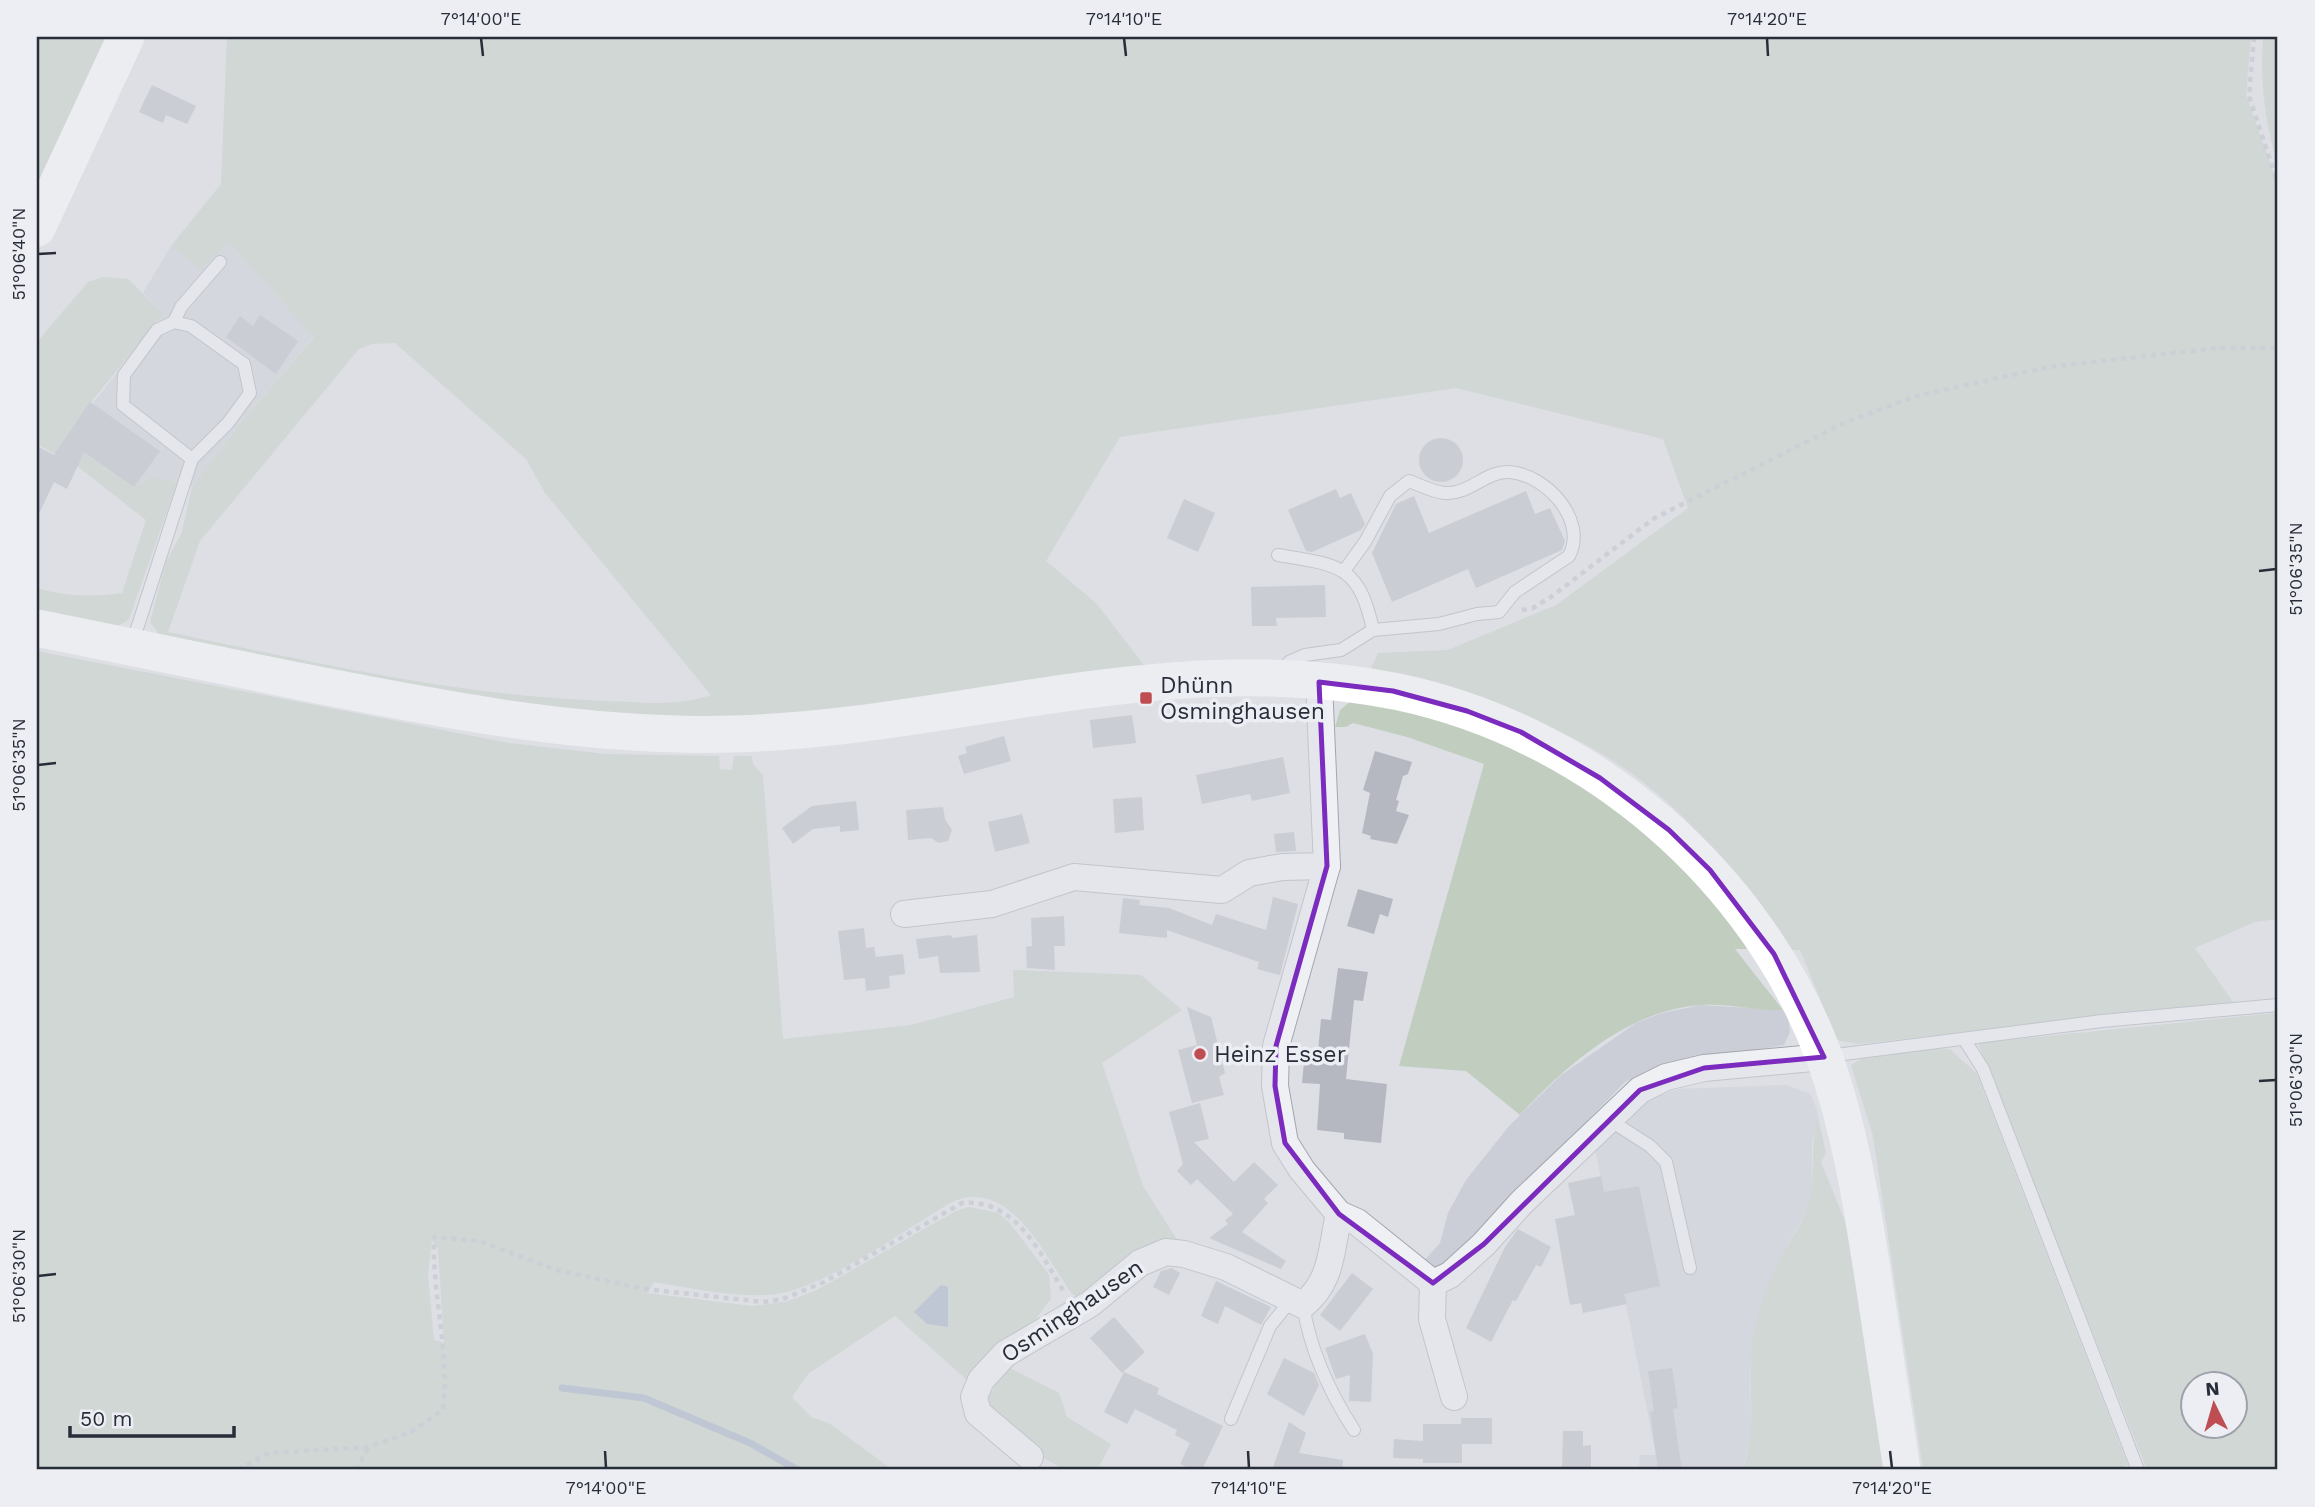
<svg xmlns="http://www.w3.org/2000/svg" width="2315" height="1507" font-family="'Work Sans',sans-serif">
<rect width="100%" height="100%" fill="#dddfe5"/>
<g fill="#cbced6">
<path d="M229,242L314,336L239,425L192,487L153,476L134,487L65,439L163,314L143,293L171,246L201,270Z"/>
<path d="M1701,1005L1783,1010L1788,1016L1790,1032L1784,1045L1659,1066L1625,1082L1470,1242L1444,1266L1436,1268L1423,1262L1440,1243L1448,1213L1466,1180L1509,1126L1560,1076L1636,1023L1662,1013Z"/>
<path d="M1787,1085L1810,1094L1816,1107L1818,1117L1812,1143V1193L1807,1210L1777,1265L1760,1309L1750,1370L1751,1436L1743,1470H1639L1640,1455H1656L1594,1145L1631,1109L1653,1097L1679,1089Z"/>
</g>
<g fill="#c1cebf" fill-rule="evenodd">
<path d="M37,37H116L37,204Z"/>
<path d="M227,37H2251L2246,95L2278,185V919L2255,922L2195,948L2233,1002L1858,1044L1837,1040L1800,950H1784C1752,906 1722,856 1684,818C1596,730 1487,698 1369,673L1378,653L1448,650L1556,605L1688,508L1663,439L1456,388L1120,437L1046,561L1096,603L1150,673L767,720L589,718L162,638L150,622L166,562L182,532L192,487L239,425L314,337L229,242L201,270L171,246L221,184ZM395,343L526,459L545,493L711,695C675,707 643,702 605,701C457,696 313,662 168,632L200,541L359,349L372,344Z"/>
<path d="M2263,37H2278V167C2265,121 2260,85 2263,37Z"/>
<path d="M104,277L128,279L163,314L91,402L65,439L134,487L153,476L177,483L129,619C104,639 66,622 37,616V588C67,597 91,597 122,593L146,520L77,466L37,444V342L88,282Z"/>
<path d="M37,651L509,743L606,754L719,756L720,769L732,770L734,756H752L753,764L763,775L783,1039L911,1025L1014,997L1013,970L1141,975L1182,1010L1102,1063L1143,1186L1181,1246L1079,1297L1072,1294C1043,1253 1009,1175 950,1203C904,1230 819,1293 767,1295C730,1297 691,1288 654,1282L647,1293L752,1306L786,1302L817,1290L956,1211L969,1207L998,1213L1009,1222L1049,1275L1051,1299L1035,1320L1012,1335L959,1402L966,1379L895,1316L808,1374L792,1397L811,1417L830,1424L893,1470H37ZM432,1240L438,1249L444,1343L434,1340L428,1275Z"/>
<path d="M1351,701L1417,711L1548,761L1679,858L1753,949H1735L1783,1010C1756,1011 1729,1003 1702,1005C1630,1009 1566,1065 1520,1115L1466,1071L1399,1066L1484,764L1407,737L1353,723L1346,727H1335L1340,710Z"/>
<path d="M2276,1013L2278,1030V1470H2147L1978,1043ZM2192,1384H2234V1426H2192Z"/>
<path d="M1927,1048L1950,1049L1977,1074L2128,1465L2115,1470H1923L1873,1136L1851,1065L1863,1058Z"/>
<path d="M1818,1117L1826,1153L1821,1162L1845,1221L1885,1470H1743C1759,1426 1745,1379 1754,1333C1759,1309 1767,1285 1778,1263C1788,1244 1801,1226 1808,1206C1817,1177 1809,1147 1818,1117Z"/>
<path d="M1006,1366L1059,1393L1067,1417L1111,1444L1097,1470H1065L1030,1450L984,1406Z"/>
</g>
<path fill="#9baac2" d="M941,1285L948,1287V1327L927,1324L914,1312Z"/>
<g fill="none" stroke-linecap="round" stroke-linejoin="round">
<path stroke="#9baac2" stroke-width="7" d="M562,1388L644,1398L750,1443L798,1470"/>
</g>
<g fill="#b5b8c1">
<path d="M152,85L196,106L187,124L166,115L163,123L139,112Z"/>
<path d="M260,315L298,341L276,374L226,337L240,316L253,326Z"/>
<path d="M90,402L160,451L134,487L84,452L67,489L54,482L37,518V446L54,455Z"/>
<circle cx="1441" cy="460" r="22"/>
<path d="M1336,489L1340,498L1351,493L1365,524L1361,530L1312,552L1306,551L1288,510Z"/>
<path d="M1526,491L1535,514L1550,508L1565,541L1562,550L1476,588L1468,569L1392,602L1372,553L1396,504L1414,496L1429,533Z"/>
<path d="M1184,499L1215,513L1198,552L1167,538Z"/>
<path d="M1325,585L1326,617L1276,618L1277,626H1252L1251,587Z"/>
<path d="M1132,715L1136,743L1093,748L1090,720Z"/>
<path d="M1004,736L1011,761L964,774L958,756L967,753L965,747Z"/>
<path d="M1375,751L1412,762L1408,774L1403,776L1396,800L1399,801L1396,811L1409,815L1397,844L1370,839L1371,836L1362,833L1370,793L1363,790Z"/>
<path d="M1283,757L1290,793L1252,801L1250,794L1202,804L1196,775Z"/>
<path d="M1142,797L1144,830L1115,833L1113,799Z"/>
<path d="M856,801L859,830L840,832V826L813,829L793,844L782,828L812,806Z"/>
<path d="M943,807L945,819L952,830L948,841L939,843L931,838L908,840L906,810Z"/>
<path d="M1022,814L1030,843L995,852L988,822Z"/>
<path d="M1294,832L1296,851L1276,852L1274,834Z"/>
<path d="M1358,889L1393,899L1388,917L1380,914L1374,934L1347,926Z"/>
<path d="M1273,897L1298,904L1280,975L1257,969L1259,962L1167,930V938L1119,933L1123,898L1140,900L1139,905L1169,908L1212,925L1216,914L1266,930Z"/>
<path d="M1064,916L1065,946H1054L1055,970L1027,968L1026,947L1032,946L1031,918Z"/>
<path d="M864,928L866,948L874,947L876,957L903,954L905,974L889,976L890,988L866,991L865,978L844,980L838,931Z"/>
<path d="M951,935L952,938L977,935L980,972L940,973L938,956L919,959L916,939Z"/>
<path d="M1338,968L1368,972L1363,1001L1354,1000L1346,1079L1387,1084L1381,1143L1344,1139V1133L1317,1130L1320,1084L1302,1083L1304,1062L1317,1063L1321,1019L1331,1020Z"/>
<path d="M1187,1007L1211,1017L1225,1073L1219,1077L1224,1095L1192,1103L1178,1050L1197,1045Z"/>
<path d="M1200,1103L1209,1139L1194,1142L1234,1182L1254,1162L1278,1185L1264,1199L1268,1203L1242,1232L1286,1261L1281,1269L1209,1238L1228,1224L1225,1220L1233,1214L1197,1179L1191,1185L1177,1171L1183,1164L1169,1112Z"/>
<path d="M1601,1176L1604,1192L1639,1186L1660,1286L1624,1294L1627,1304L1583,1313L1581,1303L1570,1305L1555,1219L1575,1215L1568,1183Z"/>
<path d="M1518,1229L1551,1247L1541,1267L1536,1265L1516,1301L1513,1300L1491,1342L1466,1328L1505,1247Z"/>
<path d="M1172,1268L1180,1273L1169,1295L1153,1287L1161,1271Z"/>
<path d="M1352,1273L1373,1289L1340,1331L1320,1315Z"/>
<path d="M1216,1281L1271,1307L1261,1325L1225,1306L1218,1324L1201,1316Z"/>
<path d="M1114,1317L1145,1352L1122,1373L1090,1338Z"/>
<path d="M1365,1334L1373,1354L1371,1402L1349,1401L1350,1375L1336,1379L1325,1348Z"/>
<path d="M1284,1358L1314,1373L1319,1385L1304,1416L1267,1394Z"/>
<path d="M1672,1368L1678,1408L1673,1409L1682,1470H1658L1650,1412L1654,1411L1648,1371Z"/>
<path d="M1124,1372L1159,1388L1157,1394L1223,1426L1202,1470H1193L1180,1464L1190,1443L1175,1435L1177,1430L1135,1409L1127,1424L1104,1412Z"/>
<path d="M1461,1418H1492V1444H1462V1463H1423V1459L1393,1458L1394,1439L1423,1441V1424H1461Z"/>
<path d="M1289,1422L1306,1433L1299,1453L1343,1460L1342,1470H1272Z"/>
<path d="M1563,1431H1583V1446L1591,1445V1470H1562Z"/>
</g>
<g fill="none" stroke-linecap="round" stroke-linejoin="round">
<g stroke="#a3a6ae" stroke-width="14">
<g id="lane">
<path d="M174,322L181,307L220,262"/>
<path d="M1278,555C1338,565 1359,564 1373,630"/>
<path d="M132,644L192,459L228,423L250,393L244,364L191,326L174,322L157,330L124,375L123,405L192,459"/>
<path d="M1282,671L1289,662L1305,655L1341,650L1373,630L1439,624L1477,614L1499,612L1515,592L1569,556C1588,520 1546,475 1510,472C1487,470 1469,495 1445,493C1433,492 1420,485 1409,481L1390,496L1365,542L1344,571"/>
<path d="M1964,1039L1983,1069L2138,1470"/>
<path d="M1828,1056L2102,1021L2278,1005"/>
<path d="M1608,1119L1650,1146L1666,1162L1690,1268"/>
<path d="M1303,1305C1310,1349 1330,1393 1354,1430"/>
<path d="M1231,1419L1270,1326L1292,1299"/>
</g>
</g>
<g stroke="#a3a6ae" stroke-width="28">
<g id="street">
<path d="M1319,682L1327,866L1276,1046L1275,1086L1285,1143L1302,1170L1339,1214L1357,1222L1433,1283L1450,1275L1484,1244L1522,1202L1640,1090L1666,1077L1704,1068L1824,1057"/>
<path d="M904,914L992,904L1074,877L1222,890L1249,873L1282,867L1327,866"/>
<path d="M1433,1283L1432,1319L1454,1397"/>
<path d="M1030,1457L978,1413L974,1397L981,1380L1005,1354L1090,1304L1140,1263L1166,1252L1184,1254L1226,1267L1303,1305C1333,1281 1331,1248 1339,1214"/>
</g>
</g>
<g stroke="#bbbdc4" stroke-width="4.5" stroke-dasharray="5 5" stroke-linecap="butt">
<path d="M2254,37L2249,96L2278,185"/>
<path d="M1522,610L1533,608L1551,597L1653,519L1842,424L1916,396L2049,367L2218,348H2278"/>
<path d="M238,1470L269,1453L368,1447L411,1432L443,1410C450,1353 432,1296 434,1237L479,1241L556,1270L645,1289L763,1302L783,1299L824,1282L962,1203C1016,1198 1041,1254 1065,1294"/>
<path d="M356,1470L368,1448"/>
</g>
<use href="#lane" stroke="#eff0f4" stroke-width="12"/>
<use href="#street" stroke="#eff0f4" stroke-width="26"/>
<g stroke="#fff" stroke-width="37">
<path d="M37,228L126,37"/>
<path d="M37,628C131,647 224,666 318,685C456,712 592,738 733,734C881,730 1025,692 1172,681C1246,675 1326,677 1399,692C1591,733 1757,875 1825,1059C1849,1127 1861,1199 1872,1269C1882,1336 1892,1403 1902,1470"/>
</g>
</g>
<path d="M0 0H2315V1507H0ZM1319,682L1393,691L1467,711L1521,732L1600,778L1669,830L1710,870L1774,954L1824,1057L1704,1068L1640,1090L1484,1244L1433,1283L1339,1214L1285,1143L1275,1086L1276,1046L1327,866Z" fill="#dddfe5" fill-opacity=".55" fill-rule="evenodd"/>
<path fill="none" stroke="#7b2cbf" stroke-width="5" stroke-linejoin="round" d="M1319,682L1393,691L1467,711L1521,732L1600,778L1669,830L1710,870L1774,954L1824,1057L1704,1068L1640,1090L1484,1244L1433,1283L1339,1214L1285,1143L1275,1086L1276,1046L1327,866Z"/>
<path fill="none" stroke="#282d3a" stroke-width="2.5" d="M481,38L483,56M1124,38L1126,56M1767,38L1768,56M38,254L56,253M2259,571L2276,569M38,765L56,763M2259,1081L2276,1080M38,1276L56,1274M605,1451L606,1468M1248,1451L1249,1468M1890,1451L1892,1468"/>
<g fill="#be4e52" stroke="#eceef3" stroke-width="2.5">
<rect x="1139" y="691" width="14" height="14" rx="3.5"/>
<circle cx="1200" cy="1054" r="7"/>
</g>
<g text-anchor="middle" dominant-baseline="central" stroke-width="7" stroke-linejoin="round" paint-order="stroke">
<g font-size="23" fill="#282d3a" stroke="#eceef3" text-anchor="start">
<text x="1160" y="685">Dhünn<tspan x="1160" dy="26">Osminghausen</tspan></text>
<text x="1214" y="1054">Heinz Esser</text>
</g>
<g font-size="23" fill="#282d3a" stroke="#eceef3">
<text transform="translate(1072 1311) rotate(-34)">Osminghausen</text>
</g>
</g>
<rect width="2315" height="1507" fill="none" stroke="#eceef3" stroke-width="77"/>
<g transform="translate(2214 1405) rotate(355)"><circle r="33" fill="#eceef3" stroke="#9ea1a9" stroke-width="2"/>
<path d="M0-5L12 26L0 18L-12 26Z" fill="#be4e52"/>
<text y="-10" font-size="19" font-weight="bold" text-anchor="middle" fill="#282d3a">N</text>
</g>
<path d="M70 1426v10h164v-10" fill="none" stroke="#282d3a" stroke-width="3.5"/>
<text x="80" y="1426" font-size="21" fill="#282d3a" stroke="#eceef3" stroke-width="5" paint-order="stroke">50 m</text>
<rect x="38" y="38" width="2238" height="1430" fill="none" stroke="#282d3a" stroke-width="2.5"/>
<g font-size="18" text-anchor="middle" fill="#282d3a">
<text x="481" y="25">7°14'00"E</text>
<text x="1124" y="25">7°14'10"E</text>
<text x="1767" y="25">7°14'20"E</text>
<text transform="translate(19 254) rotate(-90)" y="6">51°06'40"N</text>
<text transform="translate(2296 569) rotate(-90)" y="6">51°06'35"N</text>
<text transform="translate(19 765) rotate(-90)" y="6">51°06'35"N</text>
<text transform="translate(2296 1080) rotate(-90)" y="6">51°06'30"N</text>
<text transform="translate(19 1276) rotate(-90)" y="6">51°06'30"N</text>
<text x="606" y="1494">7°14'00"E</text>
<text x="1249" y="1494">7°14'10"E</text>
<text x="1892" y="1494">7°14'20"E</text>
</g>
</svg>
